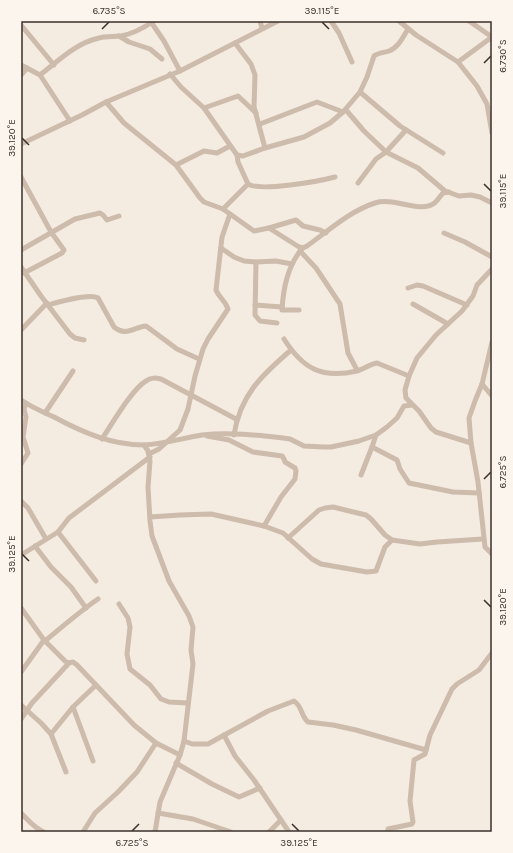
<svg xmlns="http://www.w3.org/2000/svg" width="513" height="853" font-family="Karla,sans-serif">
<rect width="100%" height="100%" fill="#f4ebe1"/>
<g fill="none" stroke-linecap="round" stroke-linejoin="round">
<g stroke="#cdbbac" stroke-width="5">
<path d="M260,21L262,28"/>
<path d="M331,21L339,33L352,62"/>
<path d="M399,21L416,35L458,62L477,86L487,104L492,133"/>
<path d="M469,21L492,37"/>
<path d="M151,22L164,41L180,71"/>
<path d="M21,25L54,65"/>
<path d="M119,36L129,42L150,49L162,59"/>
<path d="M235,43L251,64L255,75L254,107L265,148"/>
<path d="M458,62L492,37"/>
<path d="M21,65L40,75L70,121"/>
<path d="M170,74L181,87L204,108L237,155L243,156L265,148L304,137L330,123L343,112L360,92L367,77L374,56C379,52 384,53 389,51C398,48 403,37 408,29"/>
<path d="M21,75L27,68"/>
<path d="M40,75C58,61 76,43 99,38C106,36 114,37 121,36C132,34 145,27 154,21"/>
<path d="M360,92L400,126L443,153"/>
<path d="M106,102L124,123L176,165L200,198L204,202L223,209L254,231L269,228L299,247L303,248L307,246C328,231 350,211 375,203C393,197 419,213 433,204C437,202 440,196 443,193L449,192"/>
<path d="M204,108L238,96L256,113"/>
<path d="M346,110L364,131L386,152L418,168L445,191L459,196L471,195L480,197L492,203"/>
<path d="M260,124L317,102L343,112"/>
<path d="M21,144L82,115L106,102L180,71L278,21"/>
<path d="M237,155L238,162L248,184C260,192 320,181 335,177"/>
<path d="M176,165L204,151L217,153L230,146"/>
<path d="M21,177L51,232L64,250L62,253L24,273"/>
<path d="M358,183L376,159L386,152L406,130"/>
<path d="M223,209L248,184"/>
<path d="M269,228L296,220L303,226L320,230L326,233"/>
<path d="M444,233L465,242L492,257"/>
<path d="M221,248L234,257L244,261L256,262L276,261L292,264"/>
<path d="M21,250L75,219L100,213L103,215L107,220L119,216"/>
<path d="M300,251L316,268L340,304L348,353L357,370"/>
<path d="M256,262L255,315L260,321L277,323"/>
<path d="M21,267L41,296L70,334L75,338L84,340"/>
<path d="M408,288L417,285L423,286L467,305"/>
<path d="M413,304L448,324"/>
<path d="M48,305C59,302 89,293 98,298L114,327C126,337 134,327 146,326L177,349L199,359"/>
<path d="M255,305L282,307"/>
<path d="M299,310H282C283,290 288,266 301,250"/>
<path d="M21,330L47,303"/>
<path d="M284,339C303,369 322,379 357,371C364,369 370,364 377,363L409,376"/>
<path d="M492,342L482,384L475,401L469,418L471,443L478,482L485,547L492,554"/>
<path d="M482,384L492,396"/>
<path d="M21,400C31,407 43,412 54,417C82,432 111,445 144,445L148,451L150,461L148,487L150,521L152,536L169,581L189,616L193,627L191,650L193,664L184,741L180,755L160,802L155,832"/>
<path d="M45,413L73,371"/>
<path d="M234,435C240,395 262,375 291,350"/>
<path d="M207,436L229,440L253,452L282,456L284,459L285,462L295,468L296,471L295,479L281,497L264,526"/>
<path d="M102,439C112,424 132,389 146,381C151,377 156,378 161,379L236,419"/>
<path d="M471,443L436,432L431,428L419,411L406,398L405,390L409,376L417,358L436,335L462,311L473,296L477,285L492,269"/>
<path d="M144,445C164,444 183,438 202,435C229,432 257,435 283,438L290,439L304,446L324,447H331L359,441L376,435L387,427L397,418L404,406L412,405"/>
<path d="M372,447L397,460L400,469L409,483L453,492L479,493"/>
<path d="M149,454L159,449L180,430L188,409L195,376L203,349L208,339L228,309C225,300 219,298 216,290L222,237L230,214"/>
<path d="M21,464L28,453L23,437L26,417L24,409L26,403"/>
<path d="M361,475L372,447L376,435"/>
<path d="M21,501L28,508L46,539"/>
<path d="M150,517L180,515L211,514L251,523L264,526L283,533L312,559L321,564L367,572L376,571L385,547L392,540"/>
<path d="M58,532L96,581"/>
<path d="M288,538L319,510L325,508L333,507L366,515L371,519L385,535L392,540L420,544L437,542L483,539"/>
<path d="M35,546L51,567L71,587L86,608"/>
<path d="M21,555L58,532L69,518L150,457"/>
<path d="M119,604L128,618L130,627L127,654L130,669L150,685L161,699L169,702L188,703"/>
<path d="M21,608L44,640L65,661L68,663L73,662L77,665L134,725L156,743L180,755"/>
<path d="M45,641C62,627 79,612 98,599"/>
<path d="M21,672L44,640"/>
<path d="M21,705L41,723L51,734L73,707L96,685"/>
<path d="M73,707L93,761"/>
<path d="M21,719L32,703L69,663"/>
<path d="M51,734L66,772"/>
<path d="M224,735L235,756L254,780L289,832"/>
<path d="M184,741L192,744H208L268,711L294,701C302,706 301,716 308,722L333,725L356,730L426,750"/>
<path d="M176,763L212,784L239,797L260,788"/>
<path d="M21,813C28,820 34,828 44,832"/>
<path d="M158,813L193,819L231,832"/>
<path d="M83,832L95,813L118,792L137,772L156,743"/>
<path d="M269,832L281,820"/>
<path d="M388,832V829L412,824L413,822L410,801L414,760L425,754L430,735L452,689L457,684L479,670L492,653"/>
</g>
</g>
<path fill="none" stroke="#3b302b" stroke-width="1.5" d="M322,22L329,29M102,29L109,22M484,63L491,56M22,138L29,145M484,184L491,191M484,479L491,472M22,554L29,561M484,600L491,607M292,824L299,831M132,831L139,824"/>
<rect width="513" height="853" fill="none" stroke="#fbf5ee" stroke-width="44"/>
<rect x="22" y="22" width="469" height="809" fill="none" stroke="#3b302b" stroke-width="1.5"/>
<g font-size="10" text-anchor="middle" fill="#3b302b">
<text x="109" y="14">6.735°S</text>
<text x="322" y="14">39.115°E</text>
<text transform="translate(502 56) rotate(-90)" y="4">6.730°S</text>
<text transform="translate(11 138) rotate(-90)" y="4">39.120°E</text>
<text transform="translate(502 191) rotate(-90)" y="4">39.115°E</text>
<text transform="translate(502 472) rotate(-90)" y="4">6.725°S</text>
<text transform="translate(11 554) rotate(-90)" y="4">39.125°E</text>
<text transform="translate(502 607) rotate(-90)" y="4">39.120°E</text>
<text x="132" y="846">6.725°S</text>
<text x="299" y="846">39.125°E</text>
</g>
</svg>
